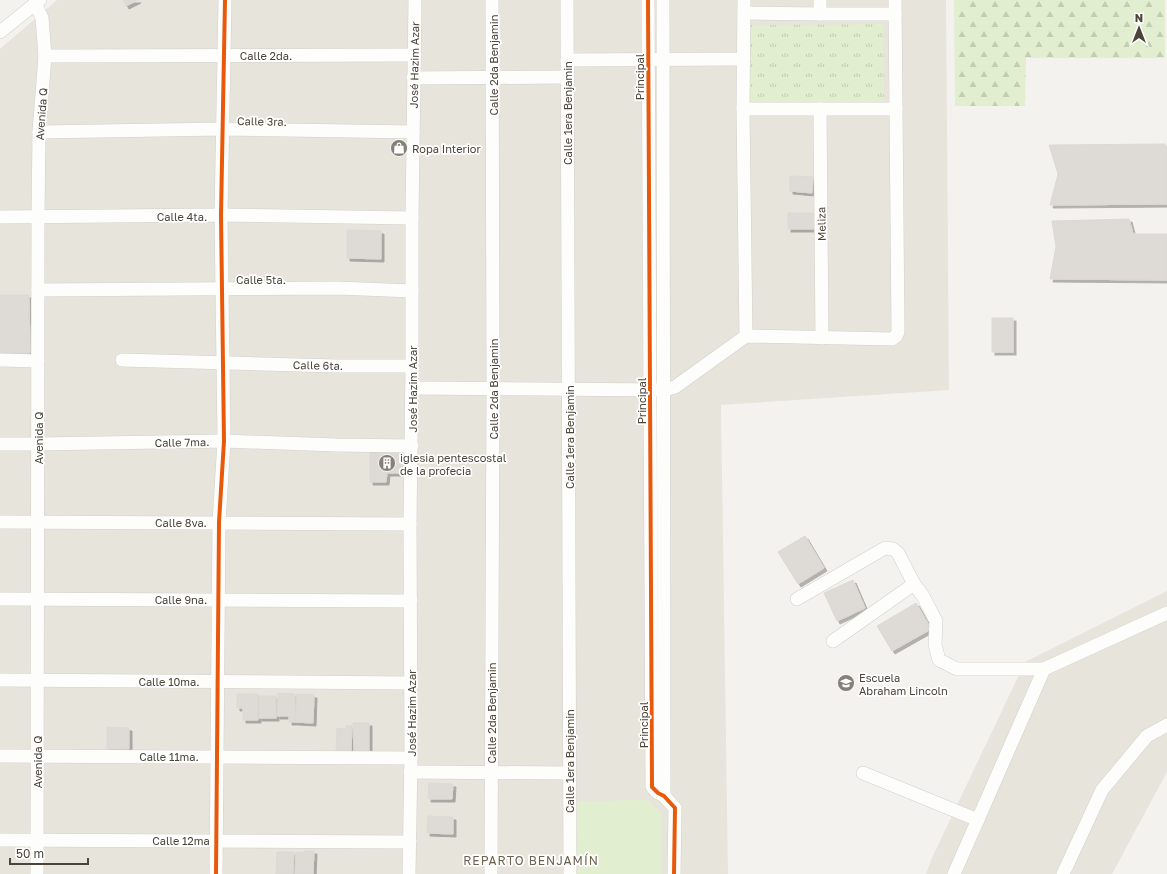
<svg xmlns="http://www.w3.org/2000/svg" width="1167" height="874" font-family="'Golos Text',sans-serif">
<defs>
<pattern id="forest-firs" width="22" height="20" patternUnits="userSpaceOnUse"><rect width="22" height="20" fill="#e1eecf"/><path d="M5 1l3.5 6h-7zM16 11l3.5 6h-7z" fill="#c3cdb2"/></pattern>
<pattern id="park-tufts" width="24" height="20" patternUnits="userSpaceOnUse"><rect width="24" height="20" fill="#e1eecf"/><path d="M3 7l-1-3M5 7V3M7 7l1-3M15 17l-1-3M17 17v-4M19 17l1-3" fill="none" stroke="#c3cdb2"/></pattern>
<filter id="shadow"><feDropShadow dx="3" dy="3" stdDeviation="0" flood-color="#0004"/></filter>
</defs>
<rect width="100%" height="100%" fill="#f4f2ee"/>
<g fill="#e7e4dc">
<path d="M57,0H946L949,390L721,405L728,874H0V49Z"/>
<path d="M1167,591V772L1112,874H926L931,860L1025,662Z"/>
</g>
<path fill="#e1eecf" d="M648,800L661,813V874H578L577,801Z"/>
<path fill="url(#forest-firs)" d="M954,0H1165V58H1026L1025,106H955Z"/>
<path fill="url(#park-tufts)" d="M883,24L884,103L750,104V25Z"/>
<g fill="#dedbd6" stroke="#dcd9d4" filter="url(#shadow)">
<path d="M123,0H138L126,6Z"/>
<path d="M1165,144L1167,151V204L1050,205L1058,174L1049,145Z"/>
<path d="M790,176L813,177L812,193L790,191Z"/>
<rect x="788" y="213" width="29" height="16"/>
<path d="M1129,219L1133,234H1167V280L1050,279L1056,247L1052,221Z"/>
<path d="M347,230L381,231V259L347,258Z"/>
<path d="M0,295H29L30,353L0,354Z"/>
<rect x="992" y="318" width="21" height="34"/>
<path d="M370,451L403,452V473H387L386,482H370Z"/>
<path d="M805,536L824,568L798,584L778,552Z"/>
<path d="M853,580L865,608L837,621L824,593Z"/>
<path d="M916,603L931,629L892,651L877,626Z"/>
<path d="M278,693L295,694V722H289V716H277Z"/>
<path d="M237,694H258V720H243V708H237Z"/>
<path d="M297,694L314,695L313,723L295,722Z"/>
<rect x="259" y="696" width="17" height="22"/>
<path d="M353,723H369V752H354Z"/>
<path d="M346,726H352L351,753H336L337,728L346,729Z"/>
<path d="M107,727L129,728V749H107Z"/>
<path d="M429,783L453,784L452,799H428Z"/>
<path d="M428,816L453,817V834L427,833Z"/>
<path d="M304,851H314L313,874H295L296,852L304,853Z"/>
<path d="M277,852H294L293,874H276Z"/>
</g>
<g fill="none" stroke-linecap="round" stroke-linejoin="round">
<g stroke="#d2d0cb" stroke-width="14">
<g id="minor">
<path d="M567,0L570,874"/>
<path d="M648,0L652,787L658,793L664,796L675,808L674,874"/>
<path d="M663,0L664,796"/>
<path d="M744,0L743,109L746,336"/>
<path d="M820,0V14"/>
<path d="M35,3L42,18L45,56L39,132L38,217L37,874"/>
<path d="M744,13L820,14H895"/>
<path d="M0,32L40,0"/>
<path d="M45,56L415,55"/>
<path d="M567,60L744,59"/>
<path d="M413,78L567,77"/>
<path d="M743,109H896"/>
<path d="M820,109L822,338"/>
<path d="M39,132L223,129L413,132"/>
<path d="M0,217L221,215L412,218"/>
<path d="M38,290L338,288L412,291"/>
<path d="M0,360L38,361"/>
<path d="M122,360L336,366H412"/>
<path d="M412,388L664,390L675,387L746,336L892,339L896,336L898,332L895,0"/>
<path d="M0,444H38L224,441L336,445L412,446"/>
<path d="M0,522L410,524"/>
<path d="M0,599L411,601"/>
<path d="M797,599L885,548L893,549L898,553L914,584"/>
<path d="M833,641L914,584L923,596L936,621L935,645L939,660L957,669H1044"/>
<path d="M0,680L411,683"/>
<path d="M0,756L411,758"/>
<path d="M410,772L569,773"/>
<path d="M863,773L978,820"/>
<path d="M0,840L410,842"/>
<path d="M216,874L219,522L224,441L221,215L225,0"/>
<path d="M409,874L411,758L410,524L412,366V218L415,0"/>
<path d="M491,874L493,389L492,0"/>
<path d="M954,874L1044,669L1167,613"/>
<path d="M1063,874L1102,790L1147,736L1167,725"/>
</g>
</g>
<use href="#minor" stroke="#fdfdfc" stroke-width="13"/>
<g stroke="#fff" stroke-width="6">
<g id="cycleway">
<path d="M648,0L652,787L658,793L664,796L675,808L674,874"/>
<path d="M216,874L219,522L224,441L221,215L225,0"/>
</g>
</g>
<use href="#cycleway" stroke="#e8590c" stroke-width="4"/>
</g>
<defs>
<g id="shop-disc" transform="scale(0.9)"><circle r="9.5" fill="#868178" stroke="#fff"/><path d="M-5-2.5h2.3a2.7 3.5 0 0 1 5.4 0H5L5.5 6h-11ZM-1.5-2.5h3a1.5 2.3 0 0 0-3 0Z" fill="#fff"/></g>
<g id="building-disc" transform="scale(0.9)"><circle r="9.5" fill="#868178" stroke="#fff"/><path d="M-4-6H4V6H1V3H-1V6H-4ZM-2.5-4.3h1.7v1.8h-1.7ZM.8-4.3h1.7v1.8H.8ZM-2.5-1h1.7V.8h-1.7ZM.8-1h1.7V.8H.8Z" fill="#fff"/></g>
<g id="school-disc" transform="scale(0.9)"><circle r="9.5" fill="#868178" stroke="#fff"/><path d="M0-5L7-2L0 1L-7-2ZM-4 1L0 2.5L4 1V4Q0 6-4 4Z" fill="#fff"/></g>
</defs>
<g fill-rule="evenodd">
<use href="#shop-disc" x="399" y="148"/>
<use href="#building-disc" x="387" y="463"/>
<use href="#school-disc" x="846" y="683"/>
</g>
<g text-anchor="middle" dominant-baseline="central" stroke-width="3.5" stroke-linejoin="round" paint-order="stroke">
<g font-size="11" fill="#4b4439" stroke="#fff">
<text x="266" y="55">Calle 2da.</text>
<text transform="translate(414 65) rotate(-89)">José Hazim Azar</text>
<text transform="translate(493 65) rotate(-90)">Calle 2da Benjamin</text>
<text transform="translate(639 77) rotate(-90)">Principal</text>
<text transform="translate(567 113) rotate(-90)">Calle 1era Benjamin</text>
<text transform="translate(41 114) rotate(-86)">Avenida Q</text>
<text transform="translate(262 121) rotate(1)">Calle 3ra.</text>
<text x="182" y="216">Calle 4ta.</text>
<text transform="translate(821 224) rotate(-91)">Meliza</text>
<text x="261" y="279">Calle 5ta.</text>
<text transform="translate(318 365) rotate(1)">Calle 6ta.</text>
<text transform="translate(412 389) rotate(-90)">José Hazim Azar</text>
<text transform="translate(493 389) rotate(-90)">Calle 2da Benjamin</text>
<text transform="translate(641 401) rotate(-90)">Principal</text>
<text transform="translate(569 437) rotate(-90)">Calle 1era Benjamin</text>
<text transform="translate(38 438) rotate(-90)">Avenida Q</text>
<text transform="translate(182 442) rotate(-1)">Calle 7ma.</text>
<text x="181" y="522">Calle 8va.</text>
<text x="181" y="599">Calle 9na.</text>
<text x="169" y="681">Calle 10ma.</text>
<text transform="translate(411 713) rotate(-90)">José Hazim Azar</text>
<text transform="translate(491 713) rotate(-90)">Calle 2da Benjamin</text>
<text transform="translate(643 725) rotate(-90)">Principal</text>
<text x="169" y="756">Calle 11ma.</text>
<text transform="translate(569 761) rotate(-90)">Calle 1era Benjamin</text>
<text transform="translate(37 762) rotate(-90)">Avenida Q</text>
<text x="181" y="840">Calle 12ma</text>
</g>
<g font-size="11" fill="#4b4439" stroke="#fff" text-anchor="start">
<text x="412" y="148">Ropa Interior</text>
<text x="400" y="457">iglesia pentescostal<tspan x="400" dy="13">de la profecia</tspan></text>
<text x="859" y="677">Escuela<tspan x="859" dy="13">Abraham Lincoln</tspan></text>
</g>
<g font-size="12" letter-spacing="1" fill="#6e6250" stroke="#fff">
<text x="531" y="860">REPARTO BENJAMÍN</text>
</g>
</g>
<g transform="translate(1139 28)" stroke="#ffffff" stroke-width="3" paint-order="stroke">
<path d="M0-3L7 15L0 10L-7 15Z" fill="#4b4439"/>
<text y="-6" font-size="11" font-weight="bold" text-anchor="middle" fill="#4b4439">N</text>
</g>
<path d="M10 858v6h78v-6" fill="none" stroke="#4b4439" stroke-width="2"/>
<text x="16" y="858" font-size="12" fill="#4b4439" stroke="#ffffff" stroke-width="3" paint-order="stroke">50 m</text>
</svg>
